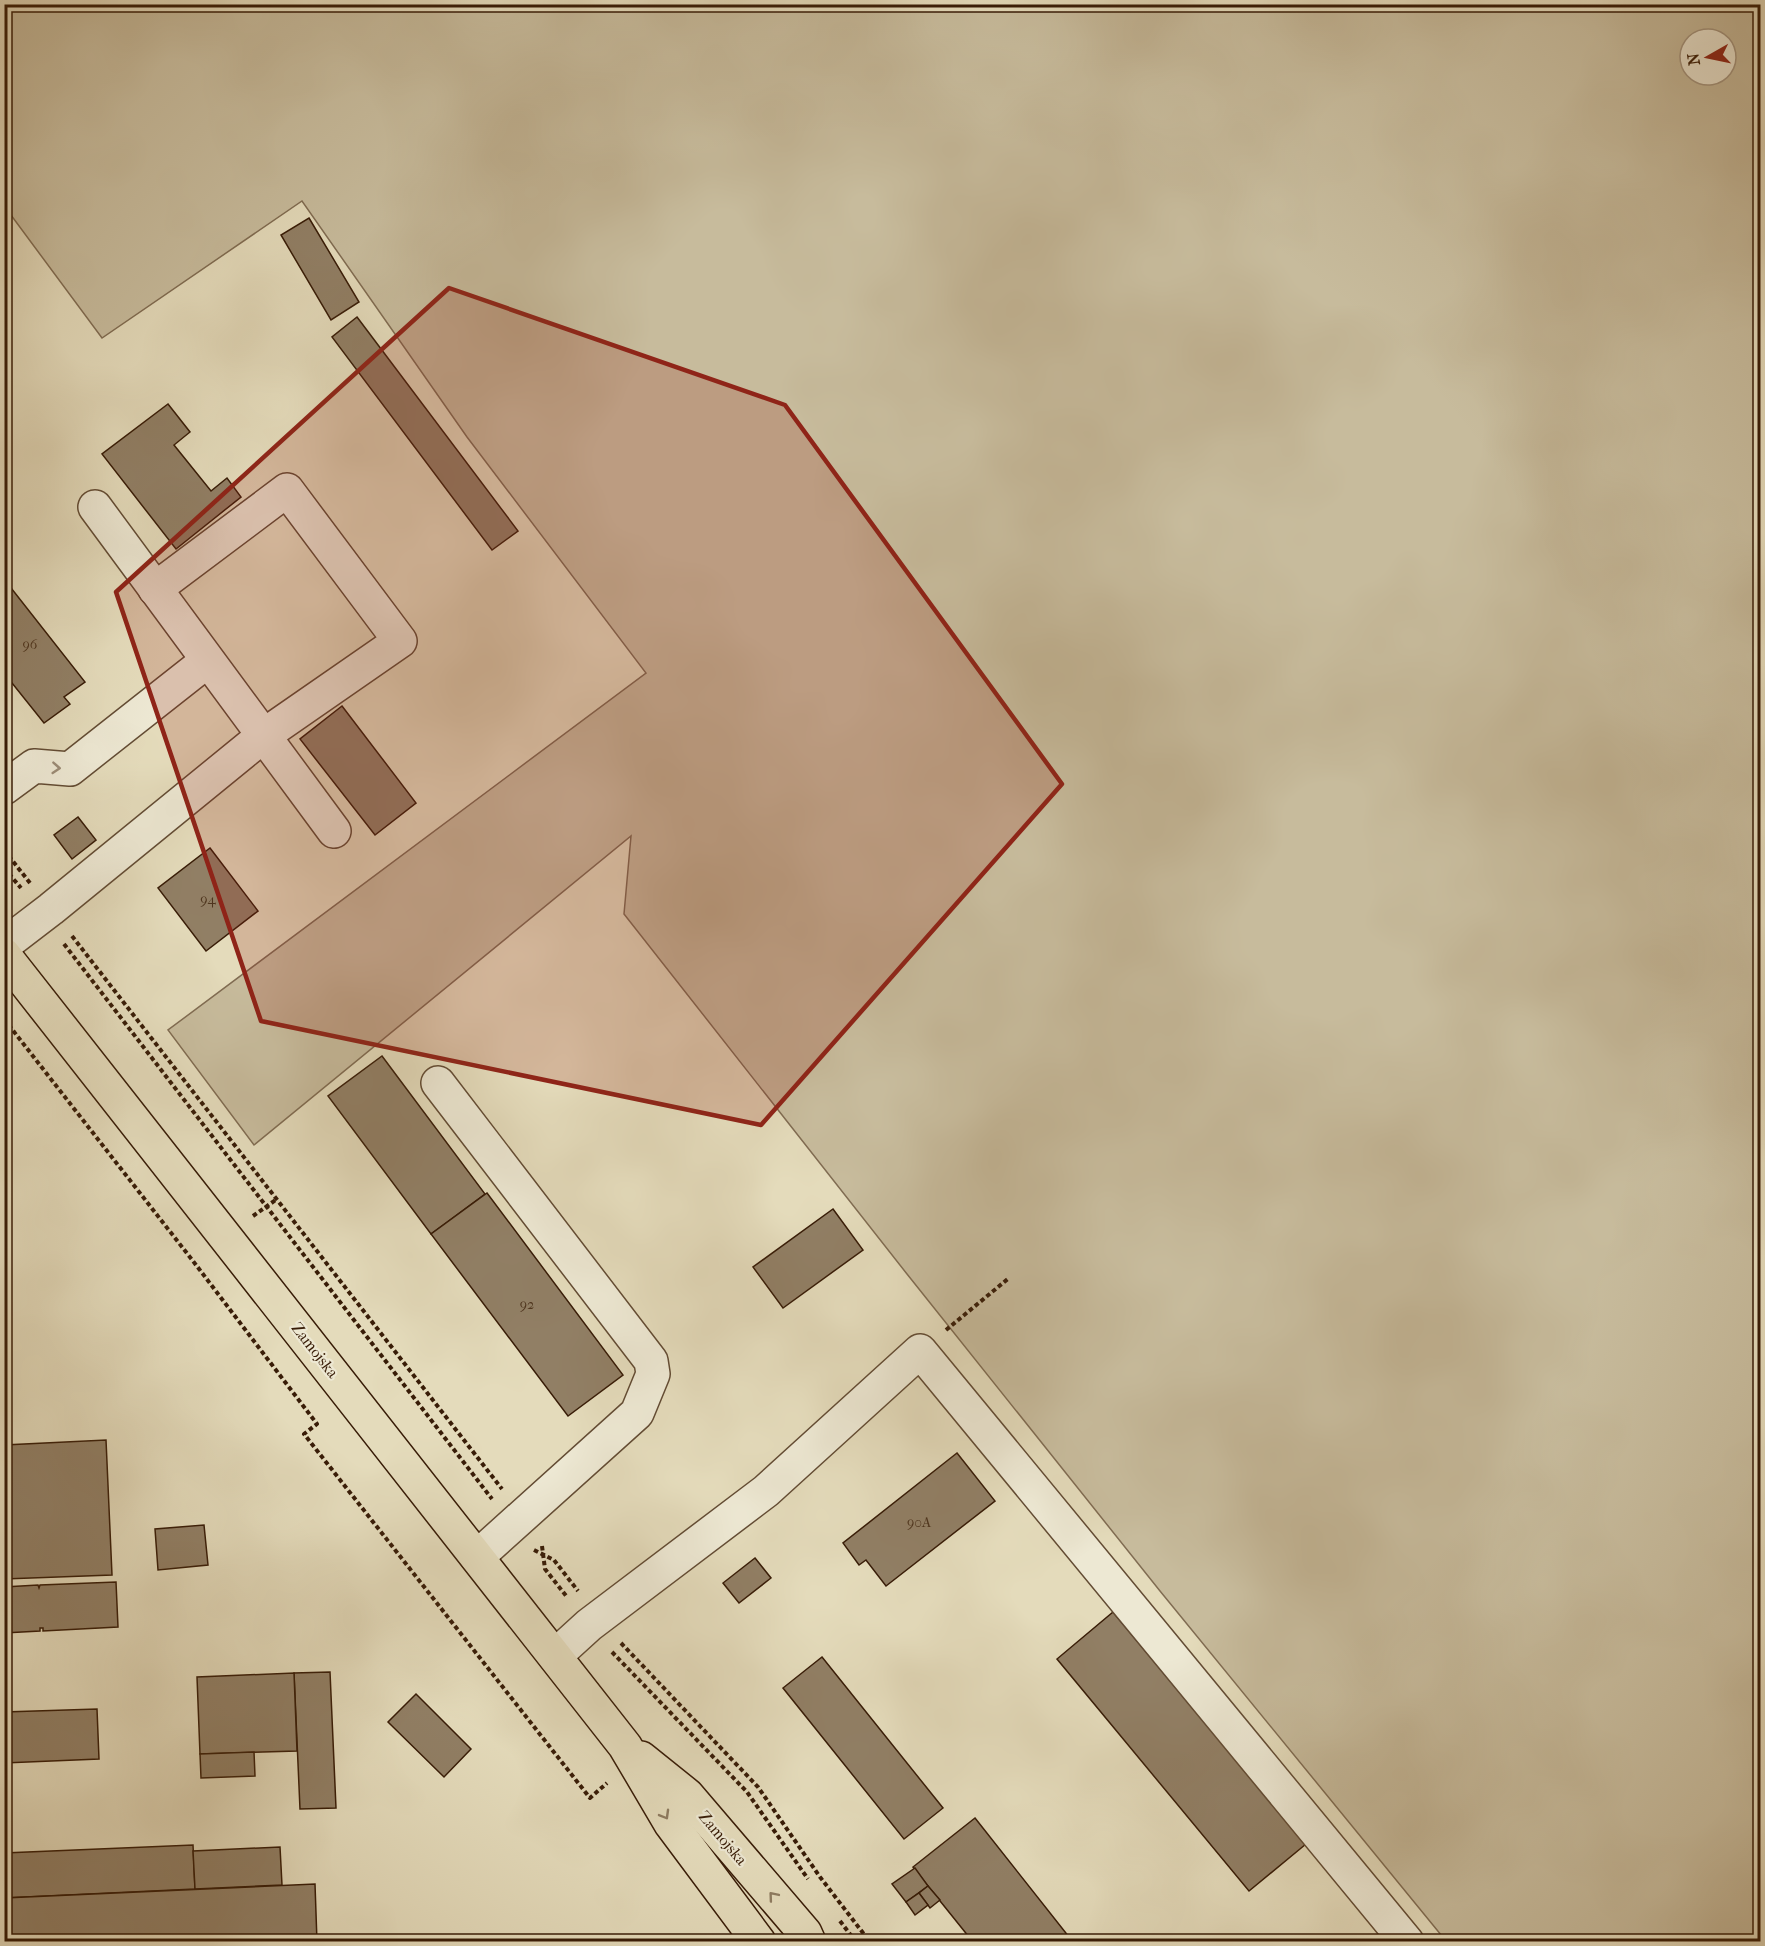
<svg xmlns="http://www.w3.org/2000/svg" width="1765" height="1946" font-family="'IM FELL French Canon',serif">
<rect width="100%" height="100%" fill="#e4dbbb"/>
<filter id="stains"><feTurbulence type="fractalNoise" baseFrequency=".00333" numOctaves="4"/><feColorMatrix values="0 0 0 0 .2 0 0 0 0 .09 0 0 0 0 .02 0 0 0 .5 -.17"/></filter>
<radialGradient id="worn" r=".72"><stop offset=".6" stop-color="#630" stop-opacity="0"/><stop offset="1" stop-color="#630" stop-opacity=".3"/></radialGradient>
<path fill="#c7bb9c" stroke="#806c52" stroke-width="1.5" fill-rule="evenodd" d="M5,4L1760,5V1941H1446L1160,1591L907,1274L624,914L631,836L254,1145L168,1030L646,673L467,437L302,201L102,338L5,207ZM1690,39H1726V75H1690Z"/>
<g fill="#917f65" stroke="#381c07" stroke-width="1.5">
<path d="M309,218L359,302L331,320L281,235Z"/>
<path d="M357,317L518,531L492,550L332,337Z"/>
<path d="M168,404L190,432L174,445L211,491L227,478L241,497L176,549L102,454Z"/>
<path d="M4,579L85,682L64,697L70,704L44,723L4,673Z"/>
<path d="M342,706L416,803L375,835L300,739Z"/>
<path d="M78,817L96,840L72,859L54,835Z"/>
<path d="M210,848L258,911L206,951L158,888Z"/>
<path d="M382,1056L485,1194L431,1234L328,1096Z"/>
<path d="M487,1193L623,1375L568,1416L431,1234Z"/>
<path d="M833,1209L863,1250L783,1308L753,1267Z"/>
<path d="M106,1440L112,1575L4,1579V1445Z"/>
<path d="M957,1453L995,1501L886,1586L866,1560L859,1565L843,1543Z"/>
<path d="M204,1525L208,1565L158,1570L155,1529Z"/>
<path d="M755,1558L771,1578L739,1603L723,1583Z"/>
<path d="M116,1582L118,1627L43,1631V1628H40V1631L4,1633V1587L38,1585L39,1588L40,1585Z"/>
<path d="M1113,1612L1306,1844L1249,1891L1057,1659Z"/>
<path d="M822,1657L943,1808L904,1839L783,1688Z"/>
<path d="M330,1672L336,1808L300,1809L294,1673Z"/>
<path d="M294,1673L297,1751L200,1754L197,1677Z"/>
<path d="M416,1694L471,1749L444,1777L388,1722Z"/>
<path d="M97,1709L99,1759L4,1763V1712Z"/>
<path d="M254,1752L255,1776L201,1778L200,1754Z"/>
<path d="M975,1818L1073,1942H973L928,1886L913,1867Z"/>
<path d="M193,1845L195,1889L4,1898V1853Z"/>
<path d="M280,1847L282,1885L195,1889L193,1851Z"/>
<path d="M915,1868L928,1886L906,1902L892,1884Z"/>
<path d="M315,1884L317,1942H4V1898Z"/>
<path d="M928,1886L940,1900L930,1908L919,1893Z"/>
<path d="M919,1893L928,1905L915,1915L906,1902Z"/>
</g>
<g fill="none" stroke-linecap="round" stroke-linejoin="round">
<g stroke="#634c34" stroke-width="36">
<g id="minor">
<path d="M95,507L334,831"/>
<path d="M4,788L34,766L70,769L207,661"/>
<path d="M4,945L51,909L263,736L400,641L287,490L155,589"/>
<path d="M438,1083L651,1361L653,1374L637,1413L477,1557"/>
<path d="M555,1656L589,1625L766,1491L920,1351L1407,1942"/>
</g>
</g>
<g stroke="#381c07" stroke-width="36">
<g id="major">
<path d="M4,955L625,1746L671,1824L759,1942"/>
<path d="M641,1758L687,1795L805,1933L809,1942"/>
</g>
</g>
<g stroke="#381c07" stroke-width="4" stroke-dasharray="4.5 3" stroke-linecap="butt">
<path d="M4,850L30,883"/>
<path d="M4,868L21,888"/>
<path d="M72,936L502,1489"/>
<path d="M64,944L492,1499"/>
<path d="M4,1019L193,1261L317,1424L304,1434L590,1798L607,1783"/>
<path d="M253,1216L277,1199"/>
<path d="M946,1330L1009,1278"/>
<path d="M542,1546L545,1569L567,1597"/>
<path d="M534,1550L554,1560L578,1591"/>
<path d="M621,1643L758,1787L820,1877L870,1942"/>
<path d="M612,1652L747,1792L808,1879"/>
<path d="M840,1921L856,1942"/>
</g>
<use href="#minor" stroke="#ede8d3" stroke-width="33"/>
<use href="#major" stroke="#e4dbbb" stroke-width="33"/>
</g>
<defs><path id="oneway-chevron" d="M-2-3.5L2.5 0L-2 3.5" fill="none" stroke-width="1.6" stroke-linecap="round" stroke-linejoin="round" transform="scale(1.5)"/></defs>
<use stroke="#9c8c77" href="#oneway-chevron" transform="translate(56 768) rotate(4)"/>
<g stroke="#8e7c61">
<use href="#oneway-chevron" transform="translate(665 1815) rotate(60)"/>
<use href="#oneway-chevron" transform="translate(773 1896) rotate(-130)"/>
</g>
<path fill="#8f2418" fill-opacity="0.2" stroke="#8f2418" stroke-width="4.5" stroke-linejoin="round" d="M449,288L785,405L1062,784L761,1125L261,1021L116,592Z"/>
<g text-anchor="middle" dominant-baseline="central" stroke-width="4.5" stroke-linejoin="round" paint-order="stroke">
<g font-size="14" fill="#4e351e">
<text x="30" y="644">96</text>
<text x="208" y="899">94</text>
<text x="527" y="1304">92</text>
<text x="919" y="1522">90A</text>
</g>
<g font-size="16" fill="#381c07" stroke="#ede8d3">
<text transform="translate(315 1350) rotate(52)">Zamojska</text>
<text transform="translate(723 1838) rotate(50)">Zamojska</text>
</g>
</g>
<rect width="1765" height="1946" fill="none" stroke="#e4dbbb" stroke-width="24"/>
<rect x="6" y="6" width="1753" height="1934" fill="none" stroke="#381c07" stroke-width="3"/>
<rect x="12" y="12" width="1741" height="1922" fill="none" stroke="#381c07" stroke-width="1.5"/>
<g transform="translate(1708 57) rotate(261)"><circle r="28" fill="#ede8d3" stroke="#a59681" stroke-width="1.5"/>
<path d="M0-4.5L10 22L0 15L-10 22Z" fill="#8f2418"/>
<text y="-9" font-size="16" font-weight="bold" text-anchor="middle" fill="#381c07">N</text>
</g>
<rect width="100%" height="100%" filter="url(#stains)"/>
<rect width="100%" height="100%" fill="url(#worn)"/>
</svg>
